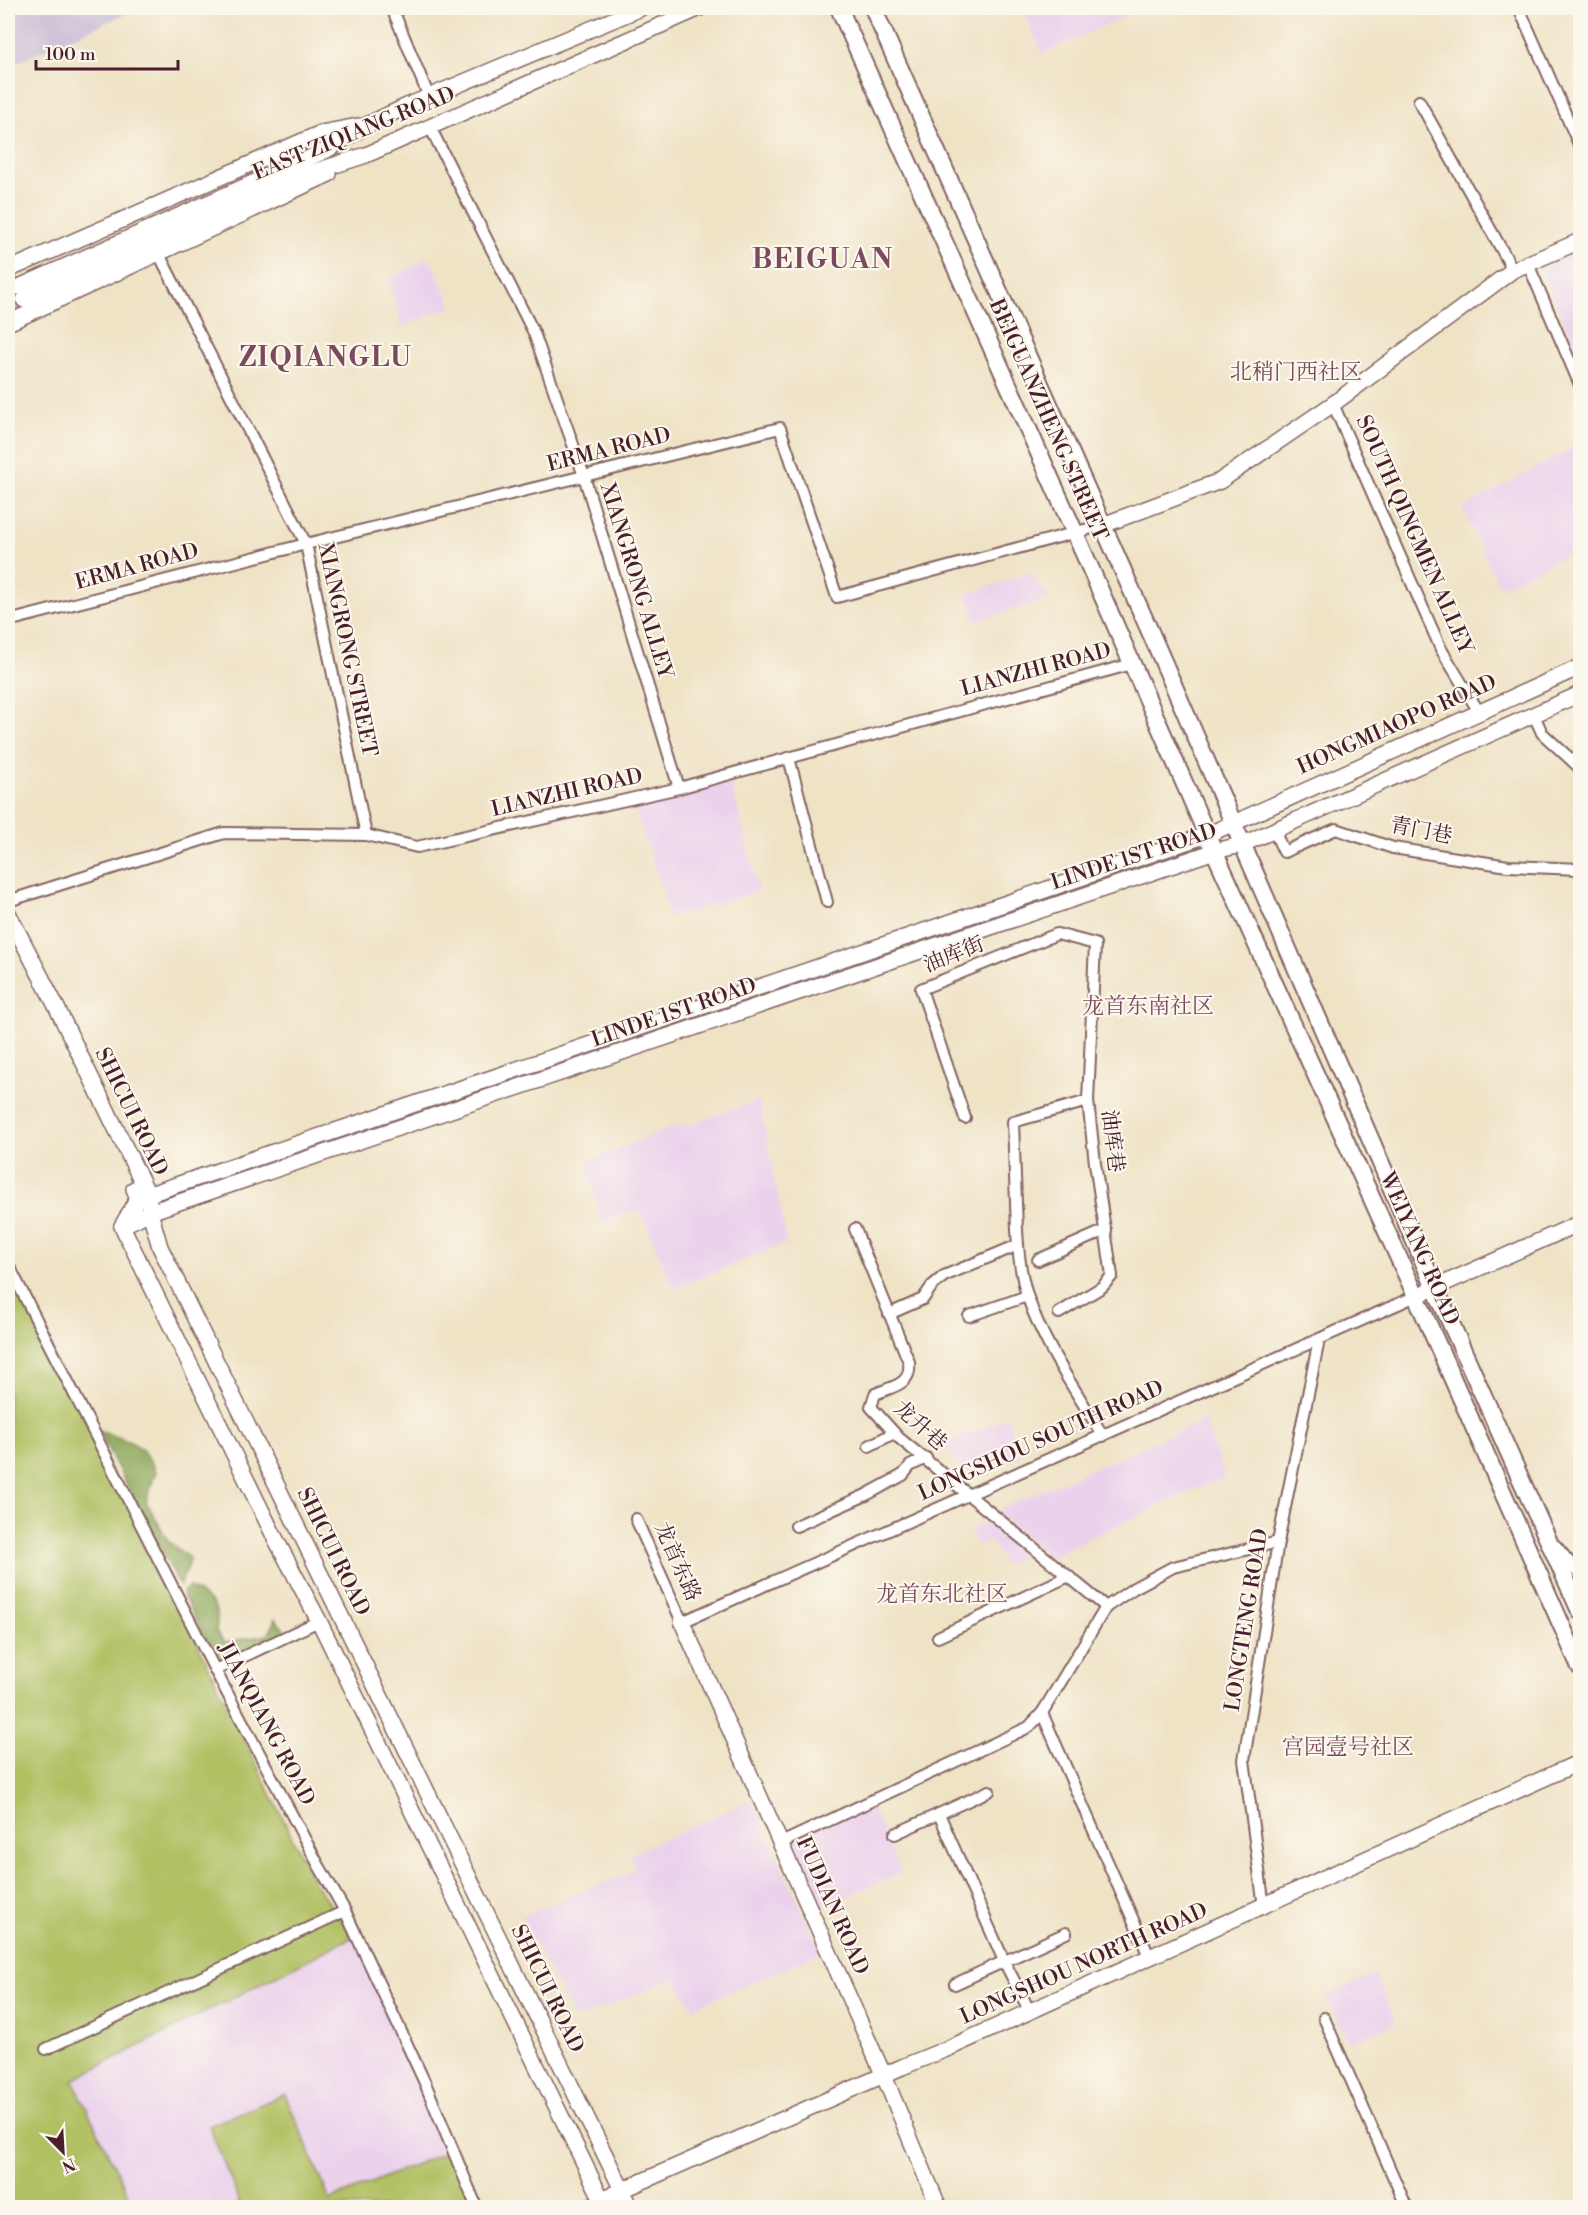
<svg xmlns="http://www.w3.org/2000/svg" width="1588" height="2215" font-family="'Libre Bodoni','Noto Serif SC',serif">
<rect width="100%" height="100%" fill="#fbf7ec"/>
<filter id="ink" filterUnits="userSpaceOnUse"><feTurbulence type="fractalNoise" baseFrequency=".0167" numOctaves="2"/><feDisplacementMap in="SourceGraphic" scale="12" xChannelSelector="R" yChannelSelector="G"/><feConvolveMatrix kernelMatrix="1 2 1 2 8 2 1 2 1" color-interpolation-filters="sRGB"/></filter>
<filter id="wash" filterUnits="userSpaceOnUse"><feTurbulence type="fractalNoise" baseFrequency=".008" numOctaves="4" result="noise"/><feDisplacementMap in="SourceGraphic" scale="24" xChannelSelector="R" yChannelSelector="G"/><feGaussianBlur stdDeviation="1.35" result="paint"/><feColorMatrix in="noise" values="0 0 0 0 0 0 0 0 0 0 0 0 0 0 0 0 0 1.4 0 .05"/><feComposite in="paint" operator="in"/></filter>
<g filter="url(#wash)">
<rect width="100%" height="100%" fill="#efe3c6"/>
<g fill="#ebd1ec">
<path d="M1023,8H1143L1042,54Z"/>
<path d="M1580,251V360L1541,269Z"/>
<path d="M429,258L453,307L402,326L388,279Z"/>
<path d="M1580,444V549L1500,588L1462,508Z"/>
<path d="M1031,572L1050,599L974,621L967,594Z"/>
<path d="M730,777L759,891L669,918L662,888L632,803Z"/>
<path d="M759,1100L787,1243L674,1288L639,1209L600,1223L588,1162L671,1127L689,1125Z"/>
<path d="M1008,1416L1013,1438L1020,1457L964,1472L944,1445Z"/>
<path d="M1205,1420L1225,1478L1194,1489L1050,1557L995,1511Z"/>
<path d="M995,1518L1013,1534L1025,1556L1004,1565L991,1541L976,1545L970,1530Z"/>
<path d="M752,1800L821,1952L693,2008L675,1978L575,2020L522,1916L635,1870L630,1854Z"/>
<path d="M871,1804L901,1873L819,1909L786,1842Z"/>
<path d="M354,1936L452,2149L330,2200L285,2094L241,2203L231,2208L134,2207L73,2080Z"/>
<path d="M1375,1974L1396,2023L1349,2044L1325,1996Z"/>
</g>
<path fill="#cbbfd6" d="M8,8H139L8,66Z"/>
<g fill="#b1c063" stroke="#7e7047" stroke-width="1.5">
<path d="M8,1267L152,1551L315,1884L354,1936L73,2080L134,2207H8Z"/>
<path d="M285,2094L330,2200L452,2149L476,2207H231L240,2203L209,2126Z"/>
</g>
<g fill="#8ca659" stroke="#6b6242" stroke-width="1.5">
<path d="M98,1430C129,1441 142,1441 156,1472L146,1501L168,1541L190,1559L180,1586Z"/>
<path d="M189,1587C210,1600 221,1604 216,1631L224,1642L268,1635L275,1619L287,1633L219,1665L182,1593Z"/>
</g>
</g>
<g filter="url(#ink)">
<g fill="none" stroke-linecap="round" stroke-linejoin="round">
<g stroke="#cebca7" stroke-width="15" stroke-dasharray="15 8" stroke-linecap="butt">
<path d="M8,292L19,287"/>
<path d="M8,307L24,300"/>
</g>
<g stroke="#846461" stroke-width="14">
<g id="street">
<path d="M392,8L429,97"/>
<path d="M1519,8L1580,147"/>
<path d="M1419,101L1513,270"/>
<path d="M430,127L534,333L584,476L679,788"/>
<path d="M159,254L306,544L366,835"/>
<path d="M1528,264L1580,385"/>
<path d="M1333,404L1441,649L1479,712"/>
<path d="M8,621L306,544L780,428L837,597L1103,525"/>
<path d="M1534,715L1542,733L1580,768"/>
<path d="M789,758L827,902"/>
<path d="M1274,831L1284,852L1336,829L1393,848L1508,866L1580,869"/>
<path d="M8,901L224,833L366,835L417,847L679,788L1132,664"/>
<path d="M1088,1101L1013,1122L1017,1230C1018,1252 1021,1277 1028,1298C1045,1347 1076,1391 1103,1436"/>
<path d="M965,1118L921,989L1057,934L1095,944L1088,1101L1095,1163L1112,1276L1102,1287L1059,1313"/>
<path d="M855,1229L909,1362C912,1385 893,1386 875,1394L871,1407L899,1438L1106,1607"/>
<path d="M1038,1260L1106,1230"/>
<path d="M8,1264L215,1670L318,1864L345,1911L425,2083L477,2208"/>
<path d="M889,1314L923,1299L932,1286L944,1276L1018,1245"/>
<path d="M969,1316L1027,1296"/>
<path d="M869,1446L894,1433"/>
<path d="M636,1519L682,1622L1416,1296"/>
<path d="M796,1526L866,1495L903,1475L910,1466L926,1458"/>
<path d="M1556,1546L1580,1575"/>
<path d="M938,1637L1067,1577"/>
<path d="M215,1670L319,1621"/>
<path d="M1042,1713L1149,1956"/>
<path d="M939,1814L1004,1961L1030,2012"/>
<path d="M895,1834L989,1791"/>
<path d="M781,1843L1029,1727L1042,1713L1106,1607L1134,1588L1173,1567L1278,1542"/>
<path d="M1264,1907L1244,1760L1278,1542L1319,1340"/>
<path d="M955,1984L1066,1933"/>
<path d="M1324,2018L1407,2208"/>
<path d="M46,2049L345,1911"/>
<path d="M582,2208L602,2199"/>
</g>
</g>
<g stroke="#846461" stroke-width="18">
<g id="secondary">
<path d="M8,270L321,133L358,126"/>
<path d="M19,287L327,150L367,125L407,106L641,8"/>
<path d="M24,300L298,177L366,155L700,8"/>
<path d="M8,323L329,174"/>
<path d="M1103,525L1220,481L1333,404L1513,270L1580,241"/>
<path d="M8,913L55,1004L148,1194L150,1212L160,1247L631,2208"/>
<path d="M134,1189L138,1198L122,1226L273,1534L319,1621L606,2208"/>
<path d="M138,1198L1207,835L1580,667"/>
<path d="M122,1226L150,1212L1215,851L1241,845L1580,694"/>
<path d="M1416,1296L1580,1223"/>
<path d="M682,1622L884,2076L939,2208"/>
<path d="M602,2199L902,2067L949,2048L1580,1762"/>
</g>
</g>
<g stroke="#846461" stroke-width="20">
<g id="primary">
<path d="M839,8L1075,533L1207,835L1416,1296L1580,1667"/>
<path d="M873,8L1156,645L1435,1288L1580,1611"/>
</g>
</g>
<use href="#street" stroke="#fff" stroke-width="10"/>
<use href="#secondary" stroke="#fff" stroke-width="15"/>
<use href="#primary" stroke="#fff" stroke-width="16"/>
</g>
</g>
<g text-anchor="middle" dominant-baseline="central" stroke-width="4.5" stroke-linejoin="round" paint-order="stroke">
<g font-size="21" fill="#4a1f2b" stroke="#fbf7ec">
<text transform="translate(354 134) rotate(-22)">EAST ZIQIANG ROAD</text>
<text transform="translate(1048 420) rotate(66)">BEIGUANZHENG STREET</text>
<text transform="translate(609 450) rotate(-14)">ERMA ROAD</text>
<text transform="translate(1414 535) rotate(66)">SOUTH QINGMEN ALLEY</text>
<text transform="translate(137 567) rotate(-15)">ERMA ROAD</text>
<text transform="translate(636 581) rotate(73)">XIANGRONG ALLEY</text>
<text transform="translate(347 650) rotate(78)">XIANGRONG STREET</text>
<text transform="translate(1036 670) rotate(-15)">LIANZHI ROAD</text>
<text transform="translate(1397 725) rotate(-24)">HONGMIAOPO ROAD</text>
<text transform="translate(567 793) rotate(-13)">LIANZHI ROAD</text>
<text transform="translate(1421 831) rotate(11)">青门巷</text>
<text transform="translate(1134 857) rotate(-18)">LINDE 1ST ROAD</text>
<text transform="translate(954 955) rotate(-22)">油库街</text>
<text transform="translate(674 1013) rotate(-19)">LINDE 1ST ROAD</text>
<text transform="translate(131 1112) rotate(64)">SHICUI ROAD</text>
<text transform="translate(1112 1141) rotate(83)">油库巷</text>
<text transform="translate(1419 1249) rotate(66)">WEIYANG ROAD</text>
<text transform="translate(920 1426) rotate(42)">龙升巷</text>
<text transform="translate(1041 1441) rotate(-24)">LONGSHOU SOUTH ROAD</text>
<text transform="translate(333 1552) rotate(64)">SHICUI ROAD</text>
<text transform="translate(677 1562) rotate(66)">龙首东路</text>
<text transform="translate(1247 1620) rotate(-81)">LONGTENG ROAD</text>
<text transform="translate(266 1724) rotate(62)">JIANQIANG ROAD</text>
<text transform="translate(832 1906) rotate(66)">FUDIAN ROAD</text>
<text transform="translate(1084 1964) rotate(-24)">LONGSHOU NORTH ROAD</text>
<text transform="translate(547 1989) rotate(64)">SHICUI ROAD</text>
</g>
<g font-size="22" fill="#7b4a5e" stroke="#fbf7ec">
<text x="1296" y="372">北稍门西社区</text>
<text x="1148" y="1006">龙首东南社区</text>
<text x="942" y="1594">龙首东北社区</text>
<text x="1348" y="1747">宫园壹号社区</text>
</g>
<g font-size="27" font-weight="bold" letter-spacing="1.5" fill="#7b4a5e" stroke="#fbf7ec">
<text x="823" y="260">BEIGUAN</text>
<text x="326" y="358">ZIQIANGLU</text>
</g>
</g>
<rect width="1588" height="2215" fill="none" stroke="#fbf7ec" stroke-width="30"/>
<g transform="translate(63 2152) rotate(156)" stroke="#fbf7ec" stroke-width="4.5" paint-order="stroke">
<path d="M0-4.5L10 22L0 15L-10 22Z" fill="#4a1f2b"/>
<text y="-9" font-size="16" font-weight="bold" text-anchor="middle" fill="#4a1f2b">N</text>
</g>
<path d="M36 60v9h142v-9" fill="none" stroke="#4a1f2b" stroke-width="3"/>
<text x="45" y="60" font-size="18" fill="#4a1f2b" stroke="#fbf7ec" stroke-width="4.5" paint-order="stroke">100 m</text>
</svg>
